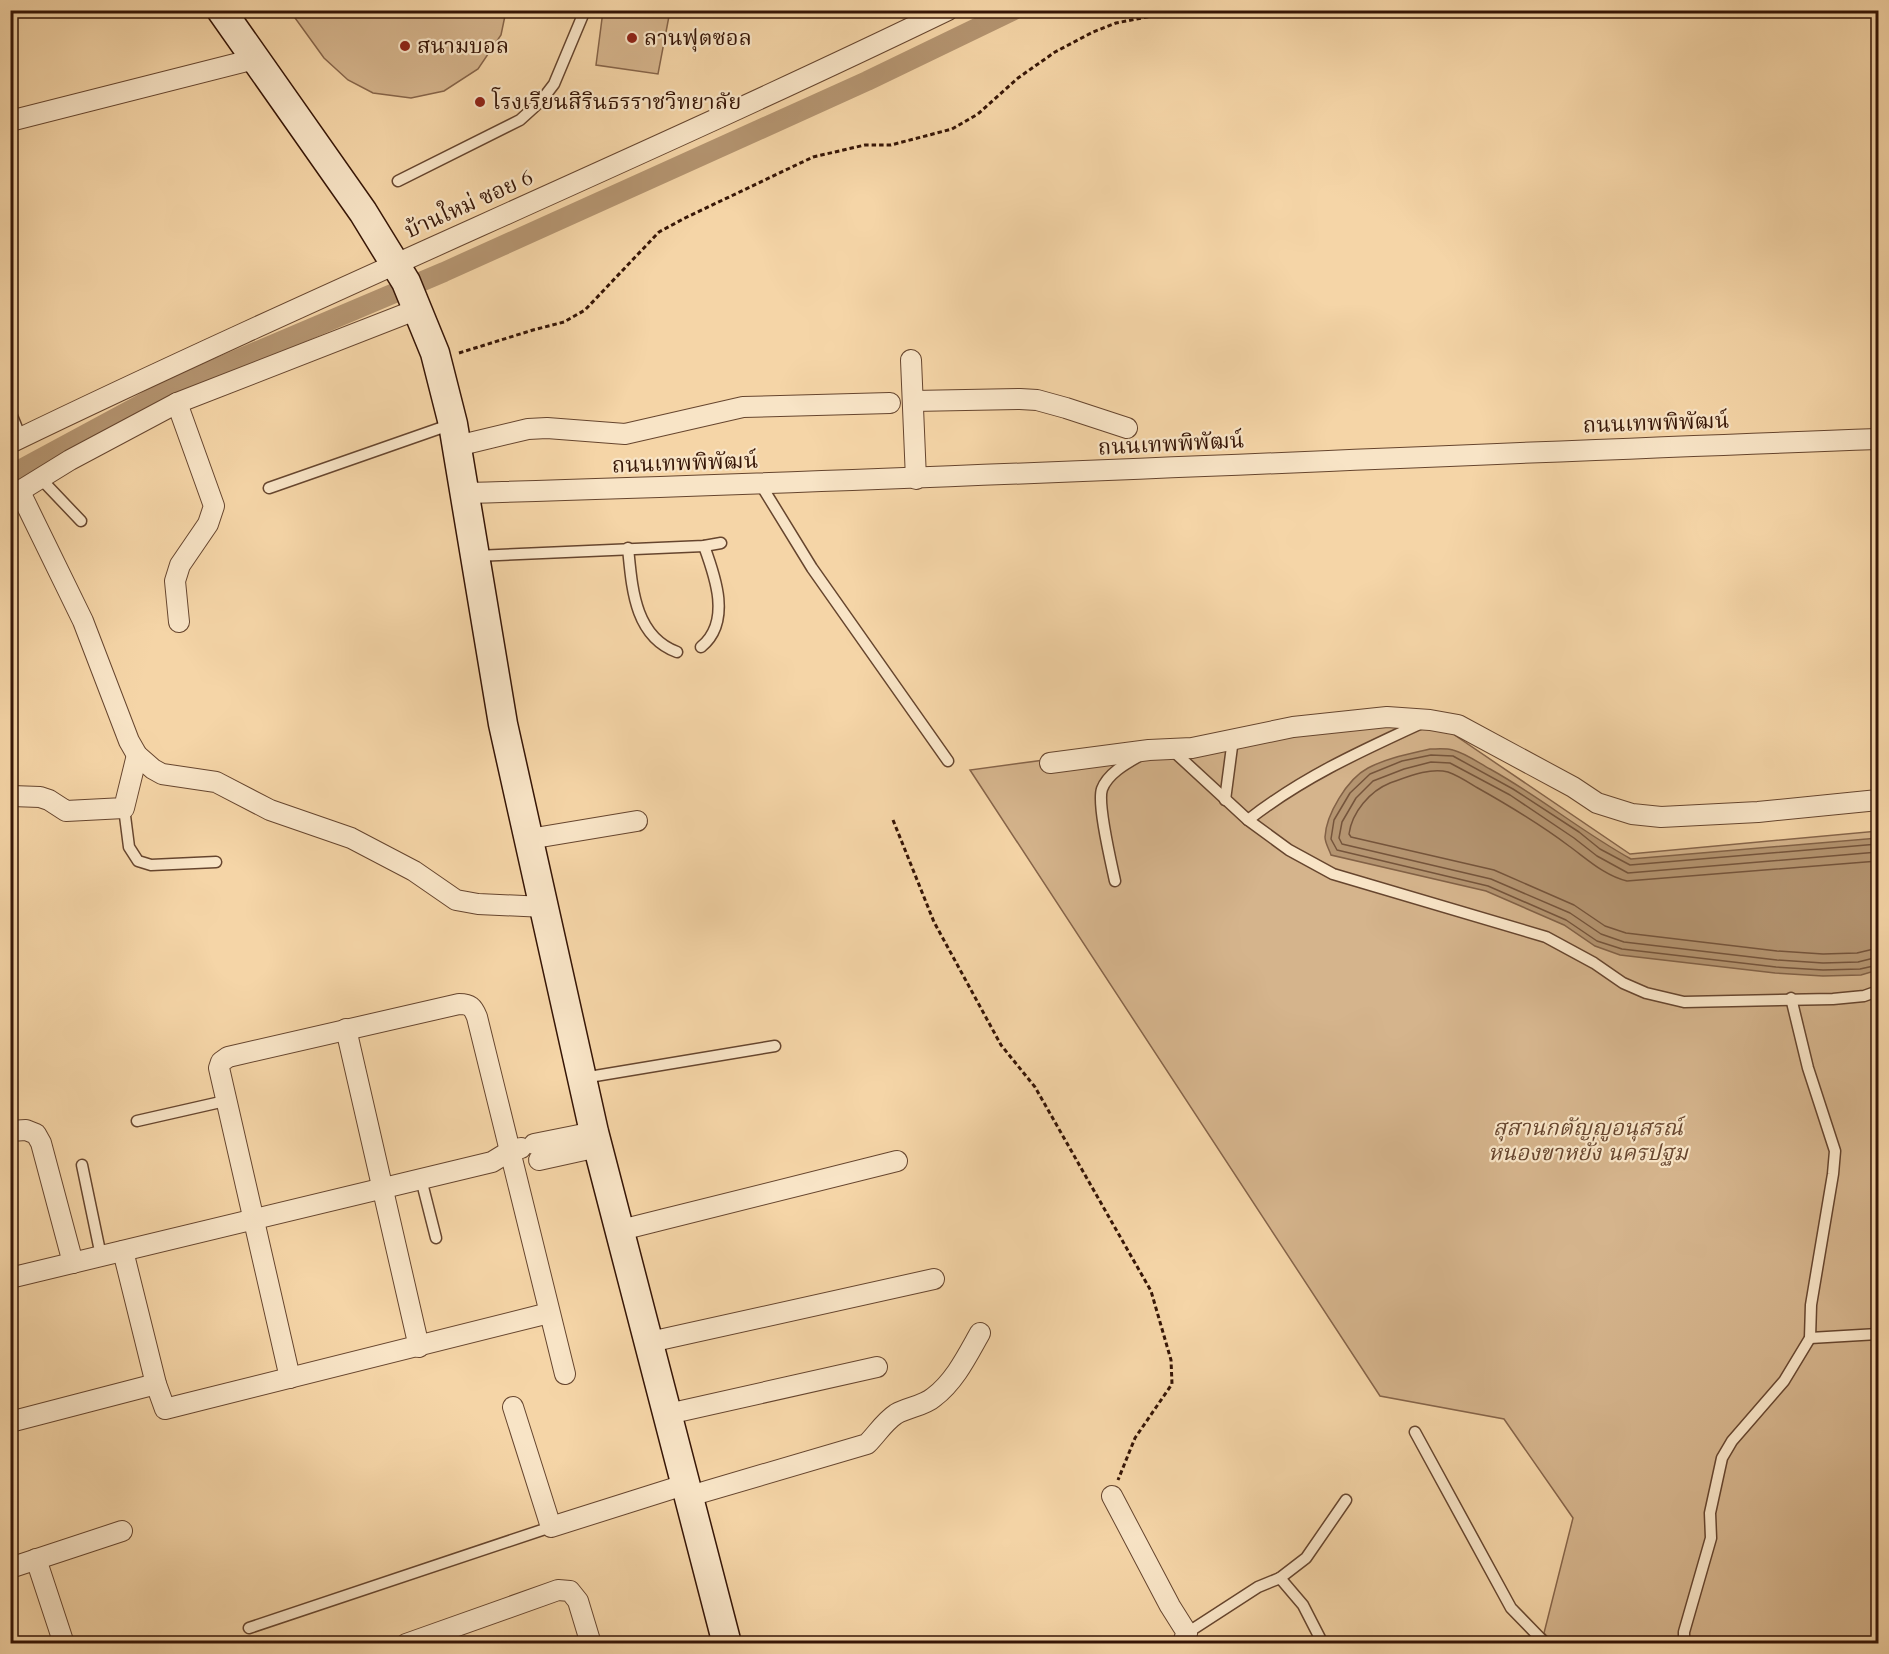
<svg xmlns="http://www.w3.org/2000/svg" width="1889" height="1654" font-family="Cardo,'Noto Serif Thai',serif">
<rect width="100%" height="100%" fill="#f5d5a7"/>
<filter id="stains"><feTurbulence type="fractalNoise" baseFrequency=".00333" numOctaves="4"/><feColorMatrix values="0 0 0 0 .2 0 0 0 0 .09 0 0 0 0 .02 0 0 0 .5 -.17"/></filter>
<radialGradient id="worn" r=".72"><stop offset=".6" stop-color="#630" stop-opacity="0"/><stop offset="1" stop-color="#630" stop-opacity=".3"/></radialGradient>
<g fill="#d5b48c" stroke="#866449" stroke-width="1.5">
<path d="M290,11H506L501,35L478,69L444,91L411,98L373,93L348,80L324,58Z"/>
<path d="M603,11H670L658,74L596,65Z"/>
<path d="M1390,720L1450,732L1630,854L1878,831V1643H1553L1544,1633L1573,1518L1504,1419L1380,1396L970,770L1305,725Z"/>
</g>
<path fill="#b49470" stroke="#826146" stroke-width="1.5" d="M1430,749C1437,749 1446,748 1453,750C1465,753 1479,763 1490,769C1539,796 1582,832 1631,859L1878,838V970L1861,975L1823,976L1775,973L1620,955L1595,946L1564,925L1486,891L1331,855C1329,849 1325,843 1325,837C1326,815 1347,779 1368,768C1387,758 1409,754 1430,749Z"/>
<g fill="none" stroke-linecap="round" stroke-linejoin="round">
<g stroke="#75543b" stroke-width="1.5">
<path d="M1878,844L1630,865L1600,849L1579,832L1513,789L1453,756L1431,755L1402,761L1370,774L1350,793L1334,820L1331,839L1337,850L1488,886L1566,920L1597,941L1622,949L1776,967L1823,970L1860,969L1878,965"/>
<path d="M1878,852L1628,873L1597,856L1574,838L1510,795L1450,763L1431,762L1404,769L1373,781L1356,798L1342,822L1339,838L1342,844L1491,879L1570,913L1601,934L1624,942L1777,960L1823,963L1858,962L1878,957"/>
<path d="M1878,861L1627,881C1605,876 1587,859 1569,846C1540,824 1508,805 1476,787C1468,782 1457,775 1448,772C1430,767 1407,777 1390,783C1370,791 1352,812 1349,834L1351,837L1494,870L1574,905L1605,926L1626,933L1777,951L1823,954L1857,953L1878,948"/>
</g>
<path stroke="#b49470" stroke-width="20" d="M10,475L175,386L444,272L867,81L1014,10"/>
<g stroke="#66452e" stroke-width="13">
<g id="service">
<path d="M398,181L520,120L541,101L554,84L585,10"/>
<path d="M10,411L21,438"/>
<path d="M41,479L81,521"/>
<path d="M761,485L812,568L948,761"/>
<path d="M269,488L452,424"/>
<path d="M628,548C632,587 634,636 677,652"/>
<path d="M476,556L704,546L721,543"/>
<path d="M701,647C732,622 715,576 704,546"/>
<path d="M1171,749L1248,820L1289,850L1333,874L1546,937L1594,963L1623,983L1646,993L1684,1002L1833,999L1864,996L1878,991"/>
<path d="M1225,800L1233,739"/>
<path d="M124,808L129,847L138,861L151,865L216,862"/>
<path d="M1248,820C1303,777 1361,751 1424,722"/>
<path d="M1115,881C1111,862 1097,804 1102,789C1108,773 1127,763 1141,755"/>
<path d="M583,1078L775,1046"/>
<path d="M137,1121L225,1101"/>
<path d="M82,1165L101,1256"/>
<path d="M421,1179L436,1238"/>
<path d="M1810,1338L1878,1334"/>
<path d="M1415,1432L1511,1608L1546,1644"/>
<path d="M1280,1578L1306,1558L1346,1500"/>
<path d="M249,1628L551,1527"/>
<path d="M1187,1633L1258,1587L1280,1578L1303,1605L1323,1644"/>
<path d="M1684,1644V1632L1711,1538L1710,1513L1722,1458L1732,1441L1784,1381L1810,1338L1811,1305L1833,1174L1835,1151L1808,1068L1791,998"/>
</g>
</g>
<g stroke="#66452e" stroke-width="22">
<g id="minor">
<path d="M10,121L255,59"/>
<path d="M911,360L916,479"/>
<path d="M913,401L1020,399L1037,400L1066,408L1127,428"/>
<path d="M177,403L214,506L208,524L180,565L175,581L179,622"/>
<path d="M10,443C320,293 638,160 948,10"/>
<path d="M457,446L528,429L547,428L625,434L743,407L890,403"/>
<path d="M20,492L83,621L129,741L137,755L153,769L162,774L216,782L270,810L351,838L414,871L456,900L478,904L545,907"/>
<path d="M465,493C936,480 1407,456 1878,439"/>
<path d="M10,497L70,460L177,403L418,309"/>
<path d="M1050,763L1149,750L1192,748L1293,727L1387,717L1430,720L1458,725L1573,787L1597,803L1632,814L1661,817L1758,812L1878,800"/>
<path d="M12,796L40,797L49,800L66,811L124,808L137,755"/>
<path d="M529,839L637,821"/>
<path d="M346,1029L419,1347"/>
<path d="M10,1131L26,1130L36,1134L41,1143L73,1263"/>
<path d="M534,1144L594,1132"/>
<path d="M539,1160L598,1147"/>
<path d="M621,1230L897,1161"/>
<path d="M123,1251L156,1384L165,1409L549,1313"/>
<path d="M10,1278L492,1162L510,1151L521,1148"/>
<path d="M650,1342L934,1279"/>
<path d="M290,1378L219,1068L221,1062L228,1057L459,1004C470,1004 473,1007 477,1017L565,1374"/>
<path d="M513,1407L551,1527L687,1484"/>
<path d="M668,1414L877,1367"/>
<path d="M10,1422L156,1384"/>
<path d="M690,1496L867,1444C877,1434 884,1422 896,1414C908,1407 924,1406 934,1397C955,1381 967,1356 980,1333"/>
<path d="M1112,1496L1170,1606L1187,1633L1182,1644"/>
<path d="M36,1559L64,1644"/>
<path d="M10,1568L122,1531"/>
<path d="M406,1644L558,1590L570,1591L578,1601L591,1644"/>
</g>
</g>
<g stroke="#361506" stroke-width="31">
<path id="secondary" d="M221,10L363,212L406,282L435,353L453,424L503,724L594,1132L727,1644"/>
</g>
<g stroke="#361506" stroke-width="3" stroke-dasharray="4.5 3" stroke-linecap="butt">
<path d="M459,353L533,330L564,322L585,310L659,232L685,218L813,157L865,145H891L952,129L978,114L1018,78L1055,52L1093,32L1116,23L1183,10"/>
<path d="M893,820L934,922L1001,1045L1035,1087L1151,1291L1171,1360L1172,1384L1135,1438L1118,1480"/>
</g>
<use href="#service" stroke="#f8e4c6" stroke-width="10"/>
<use href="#minor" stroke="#f8e4c6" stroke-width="20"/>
<use href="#secondary" stroke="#f8e4c6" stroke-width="28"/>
</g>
<g fill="#8f2418" stroke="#f8e4c6" stroke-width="2">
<circle cx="632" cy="38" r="6"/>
<circle cx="405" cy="46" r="6"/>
<circle cx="480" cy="102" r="6"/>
</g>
<g text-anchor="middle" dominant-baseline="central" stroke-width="4.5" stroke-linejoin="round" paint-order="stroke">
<g font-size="22" fill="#361506" stroke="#f8e4c6" text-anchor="start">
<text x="644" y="38">ลานฟุตซอล</text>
<text x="417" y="46">สนามบอล</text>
<text x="492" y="102">โรงเรียนสิรินธรราชวิทยาลัย</text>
</g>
<g font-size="22" fill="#361506" stroke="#f8e4c6">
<text transform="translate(469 204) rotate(-24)">บ้านใหม่ ซอย 6</text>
<text transform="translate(1656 423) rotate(-2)">ถนนเทพพิพัฒน์</text>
<text transform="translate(1171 444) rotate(-3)">ถนนเทพพิพัฒน์</text>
<text transform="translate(685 463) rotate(-2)">ถนนเทพพิพัฒน์</text>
</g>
<g font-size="22" font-style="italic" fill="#66452e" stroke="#f8e4c6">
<text x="1588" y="1128">สุสานกตัญญูอนุสรณ์<tspan x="1588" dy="25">หนองขาหยั่ง นครปฐม</tspan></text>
</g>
</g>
<rect width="1889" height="1654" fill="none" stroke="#f5d5a7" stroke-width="36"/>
<rect x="12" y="12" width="1865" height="1630" fill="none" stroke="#361506" stroke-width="3"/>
<rect x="18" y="18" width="1853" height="1618" fill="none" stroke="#361506" stroke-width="1.5"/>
<rect width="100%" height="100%" filter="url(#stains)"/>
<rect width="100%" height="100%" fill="url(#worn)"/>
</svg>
